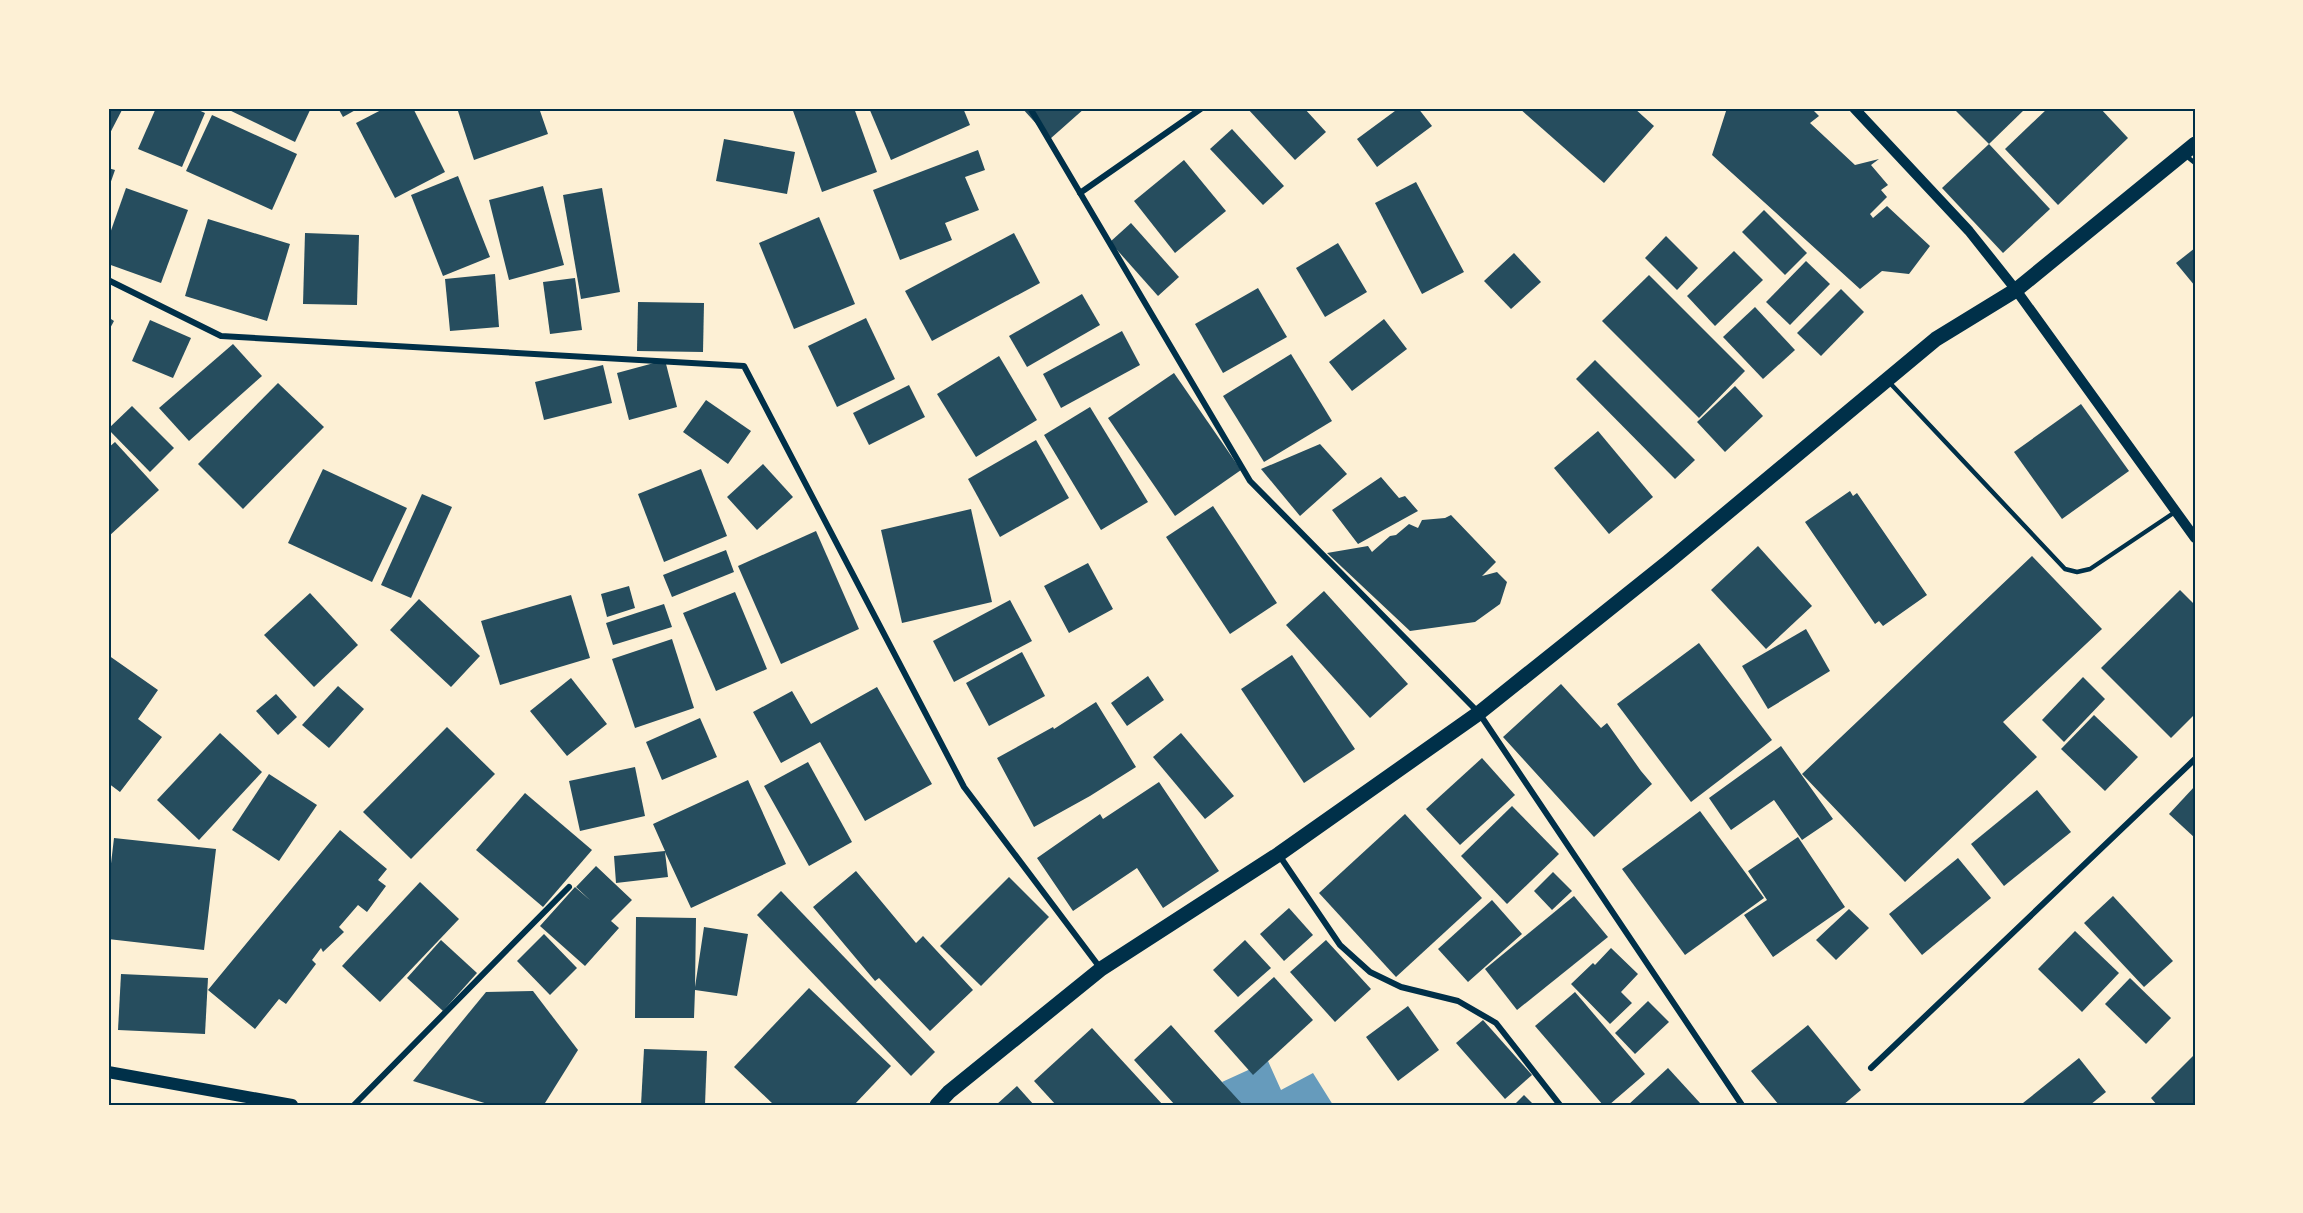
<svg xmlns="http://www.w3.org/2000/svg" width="2303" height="1213" font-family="Lato,sans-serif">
<rect width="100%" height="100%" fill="#fdf0d5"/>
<path fill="#669bbc" d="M1268,1061L1281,1090L1313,1073L1333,1105H1241L1222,1082Z"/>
<g fill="#264d5e">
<path d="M108,108H123L108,137Z"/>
<path d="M156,108H194L205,113L182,167L138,149Z"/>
<path d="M225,108H311L295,142Z"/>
<path d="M338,108H359L343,117Z"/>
<path d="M385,108H413L445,172L395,198L356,123Z"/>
<path d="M457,108H539L548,134L474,160Z"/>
<path d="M792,108H854L877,172L822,192Z"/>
<path d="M869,108H963L970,125L891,160Z"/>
<path d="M1022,108H1085L1050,139Z"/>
<path d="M1247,108H1304L1326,132L1295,160Z"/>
<path d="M1399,108H1418L1432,126L1377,167L1357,139Z"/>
<path d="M1519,108H1634L1654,126L1604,183Z"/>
<path d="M1727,108H1811L1819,116L1810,123L1855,165L1879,159L1871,165L1888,185L1881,190L1887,197L1870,214L1873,218L1887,206L1930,246L1909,274L1882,271L1860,289L1712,155Z"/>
<path d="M1953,108H2026L1989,144Z"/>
<path d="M2048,108H2100L2128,138L2058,205L2005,149Z"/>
<path d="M212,115L297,154L272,210L186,171Z"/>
<path d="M1232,129L1284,186L1263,205L1210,149Z"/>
<path d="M724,139L795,152L787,194L716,181Z"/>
<path d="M1989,144L2050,209L2003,253L1942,188Z"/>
<path d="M978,150L985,170L965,177L979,210L945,223L952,240L900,260L873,190Z"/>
<path d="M1184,160L1226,211L1175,253L1134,201Z"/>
<path d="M108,168L115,170L108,190Z"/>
<path d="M458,176L490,257L443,276L411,195Z"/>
<path d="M1416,182L1464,272L1422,294L1375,203Z"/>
<path d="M543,186L564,265L509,280L489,200Z"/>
<path d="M126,188L188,210L161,283L108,264V239Z"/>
<path d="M602,188L620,292L581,299L563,195Z"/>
<path d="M1764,210L1807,253L1785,275L1742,232Z"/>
<path d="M819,217L855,304L794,329L759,243Z"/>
<path d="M208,219L290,244L267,321L185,296Z"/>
<path d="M1131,223L1179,277L1158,296L1110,242Z"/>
<path d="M305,233L359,235L357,305L303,304Z"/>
<path d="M1014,233L1040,283L932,341L905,291Z"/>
<path d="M1666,236L1698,268L1677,290L1645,258Z"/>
<path d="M1338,243L1367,292L1325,317L1296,268Z"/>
<path d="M2195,248V286L2176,263Z"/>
<path d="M1734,251L1763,280L1715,326L1687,296Z"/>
<path d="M1514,253L1541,282L1511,309L1484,281Z"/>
<path d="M1806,261L1830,284L1790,325L1766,302Z"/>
<path d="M495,274L499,327L450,331L445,279Z"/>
<path d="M1649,275L1745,371L1699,418L1602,321Z"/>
<path d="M575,278L582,330L550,334L543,282Z"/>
<path d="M1258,288L1287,337L1223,373L1195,324Z"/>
<path d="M1841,289L1864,312L1821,356L1797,333Z"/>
<path d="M1082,294L1100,325L1027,367L1009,336Z"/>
<path d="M638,302L704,303L703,352L637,351Z"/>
<path d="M1755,307L1795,350L1763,379L1723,337Z"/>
<path d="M108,317L114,321L108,332Z"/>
<path d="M866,318L895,379L837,407L808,346Z"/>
<path d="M1384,319L1407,349L1352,391L1329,362Z"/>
<path d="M150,320L191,338L173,378L132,361Z"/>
<path d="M1122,331L1140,365L1061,408L1043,374Z"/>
<path d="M233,344L262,376L189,441L159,408Z"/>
<path d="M1291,354L1332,421L1264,462L1223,396Z"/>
<path d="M999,356L1037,420L976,457L937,394Z"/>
<path d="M665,360L677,407L629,420L617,373Z"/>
<path d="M1595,360L1695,460L1675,479L1576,379Z"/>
<path d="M603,365L612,403L544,420L535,382Z"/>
<path d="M1174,373L1241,470L1175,516L1108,418Z"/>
<path d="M278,383L324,427L243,509L198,464Z"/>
<path d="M909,385L925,417L869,445L853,413Z"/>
<path d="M1735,386L1763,416L1725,452L1697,422Z"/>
<path d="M706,400L751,431L728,464L683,432Z"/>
<path d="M2081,404L2129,471L2062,519L2014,452Z"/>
<path d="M132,406L174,448L150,472L108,429Z"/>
<path d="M1090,407L1148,502L1101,530L1044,435Z"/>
<path d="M1598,431L1653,497L1609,534L1554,468Z"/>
<path d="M1036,440L1069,498L1000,537L968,479Z"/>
<path d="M115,442L159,490L108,537V448Z"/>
<path d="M1320,444L1347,474L1300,516L1261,469Z"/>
<path d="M763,464L793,497L757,530L727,497Z"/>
<path d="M323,469L407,508L372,582L288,543Z"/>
<path d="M701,469L727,536L664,562L638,494Z"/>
<path d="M1381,477L1399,498L1405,496L1418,511L1358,544L1332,510Z"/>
<path d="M1850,491L1853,496L1857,493L1927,595L1883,626L1879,621L1875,624L1805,522Z"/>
<path d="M422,494L452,507L411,598L381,585Z"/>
<path d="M1213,506L1277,603L1230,634L1166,537Z"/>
<path d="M971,509L992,602L902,623L881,530Z"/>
<path d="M1451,515L1496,562L1482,576L1497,572L1507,582L1500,604L1475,622L1410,631L1327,553L1368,546L1372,552L1390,536L1396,535L1409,524L1418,528L1422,520L1445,518Z"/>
<path d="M816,531L859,629L781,664L738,566Z"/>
<path d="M1758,546L1812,606L1766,649L1711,590Z"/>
<path d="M726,550L734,572L672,597L663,575Z"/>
<path d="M2032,556L2102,629L2003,722L2037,757L1905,882L1802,774Z"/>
<path d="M1088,563L1113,609L1069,633L1044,586Z"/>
<path d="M629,586L635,608L607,617L601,594Z"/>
<path d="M2180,590L2195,605V714L2171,738L2101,668Z"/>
<path d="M1324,591L1408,684L1370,718L1286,625Z"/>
<path d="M735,592L767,669L716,691L683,613Z"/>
<path d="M310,593L358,645L314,687L264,635Z"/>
<path d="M571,595L590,658L500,685L481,621Z"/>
<path d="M419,599L480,656L451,687L390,630Z"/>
<path d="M1010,600L1032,641L954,682L933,641Z"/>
<path d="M664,604L672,627L613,645L606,623Z"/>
<path d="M1806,629L1830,671L1768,709L1742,666Z"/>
<path d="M672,639L694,708L635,728L612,659Z"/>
<path d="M1699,643L1772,740L1691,802L1617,704Z"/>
<path d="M1022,652L1045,696L989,726L966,683Z"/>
<path d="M108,655L158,690L138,719L162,737L120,792L108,783Z"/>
<path d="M1292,655L1355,749L1304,783L1241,689Z"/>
<path d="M1148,676L1164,700L1127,726L1111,703Z"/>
<path d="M2083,677L2105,699L2064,742L2042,720Z"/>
<path d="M571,678L607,724L567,756L530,711Z"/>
<path d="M1561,684L1601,728L1607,723L1641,771L1652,784L1594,837L1503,737Z"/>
<path d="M338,686L364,709L329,748L302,725Z"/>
<path d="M877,687L932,784L865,821L820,742L781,763L753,712L792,691L811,724Z"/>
<path d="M276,694L297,717L278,735L256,711Z"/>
<path d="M1096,702L1136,767L1090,796L1034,827L997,758L1053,727L1054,729Z"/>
<path d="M2094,715L2138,757L2105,791L2061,749Z"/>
<path d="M700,718L717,757L662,780L646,742Z"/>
<path d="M447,727L495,774L411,859L363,812Z"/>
<path d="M220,733L262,772L199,840L157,800Z"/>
<path d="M1181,733L1234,796L1205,819L1153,757Z"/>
<path d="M1781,746L1833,819L1802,840L1774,800L1731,830L1709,798Z"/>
<path d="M1482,758L1515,795L1460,845L1426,809Z"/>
<path d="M808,762L852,842L809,866L764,786Z"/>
<path d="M635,767L645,816L580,831L569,781Z"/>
<path d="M269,774L317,805L279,861L232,830Z"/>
<path d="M748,780L786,864L691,908L665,852L668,877L616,883L614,856L665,851L653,824Z"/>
<path d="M1159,782L1219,871L1163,908L1137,868L1073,911L1037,858L1100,814L1103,819Z"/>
<path d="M2195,786V838L2169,814Z"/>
<path d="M2037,790L2071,832L2004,886L1971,844Z"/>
<path d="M525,793L592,850L543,907L476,850Z"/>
<path d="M1512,806L1559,854L1507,904L1461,856Z"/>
<path d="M1700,811L1764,898L1685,955L1622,869Z"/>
<path d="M1405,814L1482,898L1396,977L1319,893Z"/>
<path d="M340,830L387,869L378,880L386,886L367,912L358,905L339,927L344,932L323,952L321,948L312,960L316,964L286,1004L279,999L255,1029L208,990Z"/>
<path d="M1798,837L1845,907L1773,957L1744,915L1767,900L1748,871Z"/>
<path d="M114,838L216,849L204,950L108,939V872H110Z"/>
<path d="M1958,858L1991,898L1922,955L1889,914Z"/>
<path d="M596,866L632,900L611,921L619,928L585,966L540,926L575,887L591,901L576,887Z"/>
<path d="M856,871L916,943L923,936L973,990L930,1031L879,978L875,981L813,907Z"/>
<path d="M1553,872L1572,891L1552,910L1534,891Z"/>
<path d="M1009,877L1049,917L981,986L940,946Z"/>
<path d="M420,882L459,919L380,1002L342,966Z"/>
<path d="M781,891L935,1052L911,1076L757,915Z"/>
<path d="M1574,896L1608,937L1517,1010L1485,969Z"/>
<path d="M2113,896L2173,961L2144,987L2084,923Z"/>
<path d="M1492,900L1522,934L1468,982L1438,949Z"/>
<path d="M1289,908L1313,935L1284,961L1260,934Z"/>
<path d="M1849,909L1869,928L1836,960L1816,940Z"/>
<path d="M636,917L696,918L695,987L704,927L748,934L737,996L695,990L694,1018H635Z"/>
<path d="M2075,931L2119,973L2082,1012L2038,969Z"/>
<path d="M544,934L577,968L550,995L517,961Z"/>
<path d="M441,940L477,973L443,1011L407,978Z"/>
<path d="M1245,940L1271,968L1238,997L1213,970Z"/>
<path d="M1326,940L1371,989L1335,1022L1290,972Z"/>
<path d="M1611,948L1638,974L1621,992L1632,1003L1610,1024L1571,984L1593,963L1595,965Z"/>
<path d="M121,974L208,978L205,1034L118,1030Z"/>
<path d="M1274,977L1313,1020L1253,1075L1214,1031Z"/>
<path d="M2130,978L2171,1018L2146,1044L2105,1004Z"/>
<path d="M809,988L891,1066L854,1105H774L734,1067Z"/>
<path d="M533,991L578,1050L545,1103L491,1105L413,1081L486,992Z"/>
<path d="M1575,992L1645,1074L1609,1105H1603L1535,1026Z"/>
<path d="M1648,1001L1669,1022L1635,1054L1615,1033Z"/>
<path d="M1408,1006L1439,1050L1398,1081L1366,1037Z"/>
<path d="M1483,1020L1532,1075L1505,1099L1456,1043Z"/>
<path d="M1171,1025L1222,1082L1243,1105H1175L1134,1060Z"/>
<path d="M1808,1025L1861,1090L1843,1105H1779L1751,1071Z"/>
<path d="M1092,1028L1163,1105H1056L1034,1081Z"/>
<path d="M644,1049L707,1051L705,1105H641Z"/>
<path d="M2195,1054V1105H2157L2151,1098Z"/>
<path d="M2079,1058L2106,1092L2090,1105H2025L2023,1103Z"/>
<path d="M1668,1068L1700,1103L1698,1105H1628Z"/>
<path d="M1017,1086L1034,1105H996Z"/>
<path d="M1524,1095L1534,1105H1514Z"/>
</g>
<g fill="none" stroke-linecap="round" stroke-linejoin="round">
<g stroke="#003049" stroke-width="4.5">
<path d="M2185,155L2195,163"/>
<path d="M1889,382L2065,569L2077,572L2090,569L2175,512"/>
</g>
<g stroke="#003049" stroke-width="6">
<path d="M1030,108L1250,481L1479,713L1742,1105"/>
<path d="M1080,193L1202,108"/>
<path d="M108,280L221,336L744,366L964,787L1101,969"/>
<path d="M1279,855L1340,945L1370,972L1401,987L1458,1001L1496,1023L1560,1105"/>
<path d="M1871,1068L2195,759"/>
<path d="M354,1105L569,887"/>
</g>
<path stroke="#003049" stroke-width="10" d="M1854,108L1969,231L2016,290L2195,538"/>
<path stroke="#003049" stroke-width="12" d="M108,1072L292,1105"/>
<path stroke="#003049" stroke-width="15" d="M937,1105L949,1092L1101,969L1279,854L1479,713L1668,562L1936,339L2016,290L2195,144"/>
</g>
<rect width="2303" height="1213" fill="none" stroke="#fdf0d5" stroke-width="219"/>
<rect x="110" y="110" width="2084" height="994" fill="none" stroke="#003049" stroke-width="2"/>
</svg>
